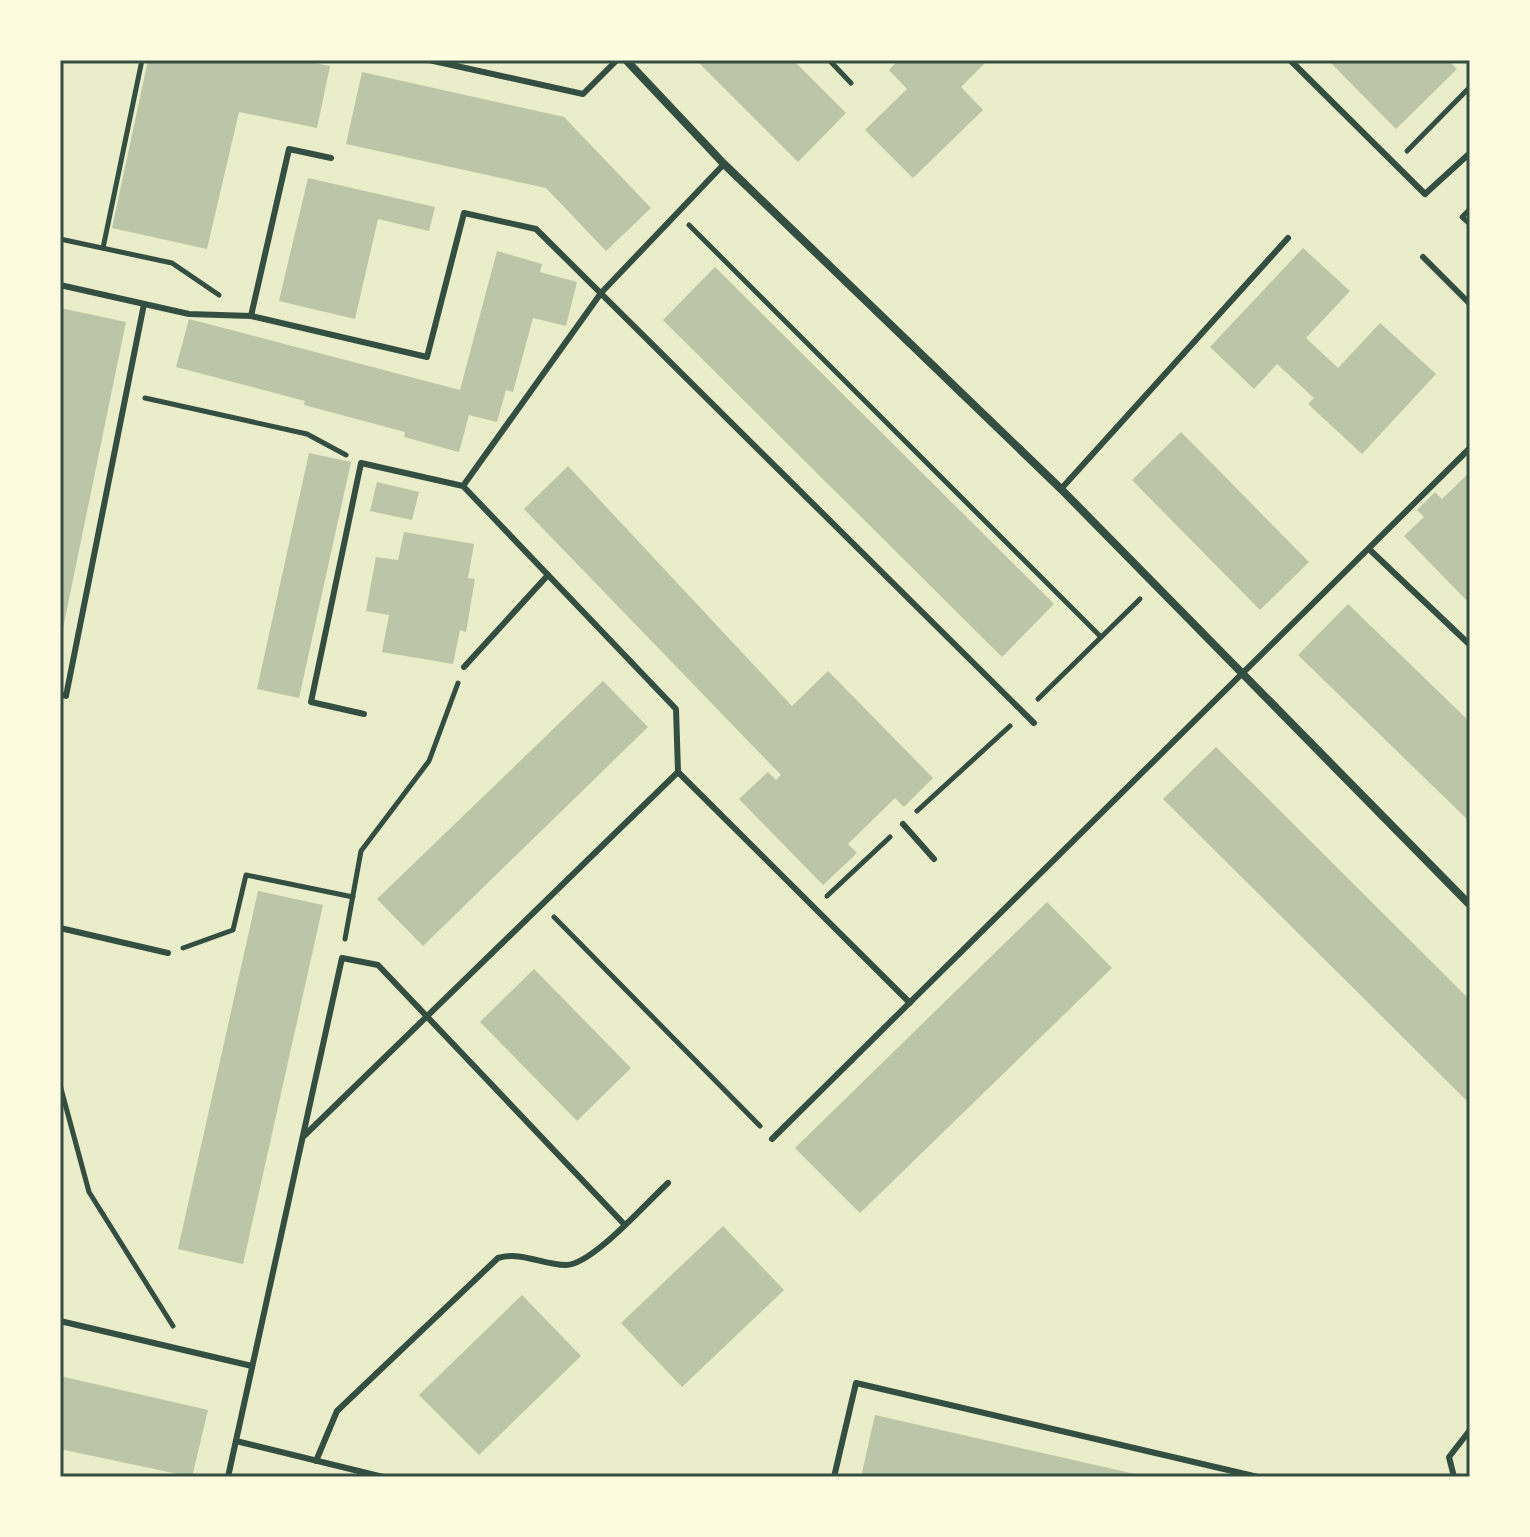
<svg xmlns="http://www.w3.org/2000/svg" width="1530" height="1537" font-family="Inter,sans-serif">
<rect width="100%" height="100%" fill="#e9edc9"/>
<g fill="#bcc5a7">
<path d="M148,60H299L330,66L317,128L239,112L207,249L112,228Z"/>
<path d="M696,60H793L846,113L798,162Z"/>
<path d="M898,60H988L961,87L983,110L913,178L865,130L907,89L889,70Z"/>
<path d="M1328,60H1448L1457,69L1396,129Z"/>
<path d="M362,72L564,117L651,208L606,251L546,188L346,144Z"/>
<path d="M308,178L435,207L429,231L378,219L355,319L279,301Z"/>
<path d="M1303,248L1350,291L1306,338L1338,368L1380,323L1436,374L1362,454L1308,404L1314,398L1277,364L1254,389L1210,347Z"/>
<path d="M497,251L542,264L540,272L577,282L566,326L533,318L513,392L506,390L497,422L469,415L459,452L404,437L405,432L304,405L305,401L176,367L189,319L460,390Z"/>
<path d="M715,267L1054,604L1002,657L663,320Z"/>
<path d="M60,308L126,322L61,638H60Z"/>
<path d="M1181,432L1309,562L1260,610L1132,480Z"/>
<path d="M309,453L351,462L299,698L257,689Z"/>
<path d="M568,466L792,706L828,671L933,778L904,807L895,798L848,844L857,853L823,885L739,799L768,772L776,780L781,775L524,509Z"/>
<path d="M1470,472V604L1404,536L1424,517L1417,510L1435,492L1442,499Z"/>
<path d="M377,482L419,492L412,520L370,511Z"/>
<path d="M404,532L474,544L468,578L475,579L466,632L460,630L453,664L382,652L389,615L366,611L376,557L398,560Z"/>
<path d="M1348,604L1470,722V822L1298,655Z"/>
<path d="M603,681L648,727L423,946L377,899Z"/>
<path d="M1216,747L1470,1000V1104L1163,799Z"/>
<path d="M258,891L323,905L243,1264L178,1249Z"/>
<path d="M1047,902L1112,968L860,1213L795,1148Z"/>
<path d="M534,969L631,1068L577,1121L480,1022Z"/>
<path d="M723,1226L784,1290L682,1387L621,1323Z"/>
<path d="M522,1295L581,1356L479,1455L419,1395Z"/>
<path d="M60,1376L208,1410L192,1477L60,1449Z"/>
<path d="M875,1415L1144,1476V1477H861Z"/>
</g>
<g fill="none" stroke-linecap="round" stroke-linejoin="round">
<g stroke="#344e41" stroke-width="5">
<path d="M829,60L851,83"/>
<path d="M1407,151L1470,87"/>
<path d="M1470,209L1462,217L1470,224"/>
<path d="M689,225L1101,637"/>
<path d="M60,239L172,263L219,295"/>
<path d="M103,248L142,60"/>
<path d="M145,398L307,434L346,455"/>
<path d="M1038,699L1140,599"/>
<path d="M917,811L1010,726"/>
<path d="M827,896L890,837"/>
<path d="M554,917L760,1126"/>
<path d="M345,939L361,851L429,761L458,683"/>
<path d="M183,948L233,930L246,875L353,897"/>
<path d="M60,1085L89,1192L173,1326"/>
</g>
<g stroke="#344e41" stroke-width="6">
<path d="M429,60L583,94L617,60"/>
<path d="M1290,60L1425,194L1470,153"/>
<path d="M1423,257L1470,304"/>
<path d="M60,285L189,314L251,316L289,149L331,158"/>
<path d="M251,316L427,357L464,213L536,229L1034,723"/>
<path d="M463,486L601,293L724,164"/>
<path d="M1061,489L1288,238"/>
<path d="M1369,549L1470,645"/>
<path d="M464,667L548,575"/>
<path d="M60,694L66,696L144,304"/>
<path d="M364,714L311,702L361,463L463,486L676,709L678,772L910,1003"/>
<path d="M903,824L934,859"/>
<path d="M60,928L168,953"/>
<path d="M305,1135L678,772"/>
<path d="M772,1139L1470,448"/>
<path d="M60,1321L252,1366"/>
<path d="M236,1441L383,1477"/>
<path d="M316,1461L337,1411L498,1258C522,1251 542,1265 566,1265C592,1265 647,1202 668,1183"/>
<path d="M228,1477L342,958L378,965L624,1224"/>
<path d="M834,1477L856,1383L1258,1477"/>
<path d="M1454,1477L1449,1457L1470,1430"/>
</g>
<path stroke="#344e41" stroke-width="8" d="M626,60L724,164L1061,489L1470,905"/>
</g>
<rect width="1530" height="1537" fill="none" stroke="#fefae0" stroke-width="124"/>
<rect x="62" y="62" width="1406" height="1413" fill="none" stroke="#344e41" stroke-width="3"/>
</svg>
